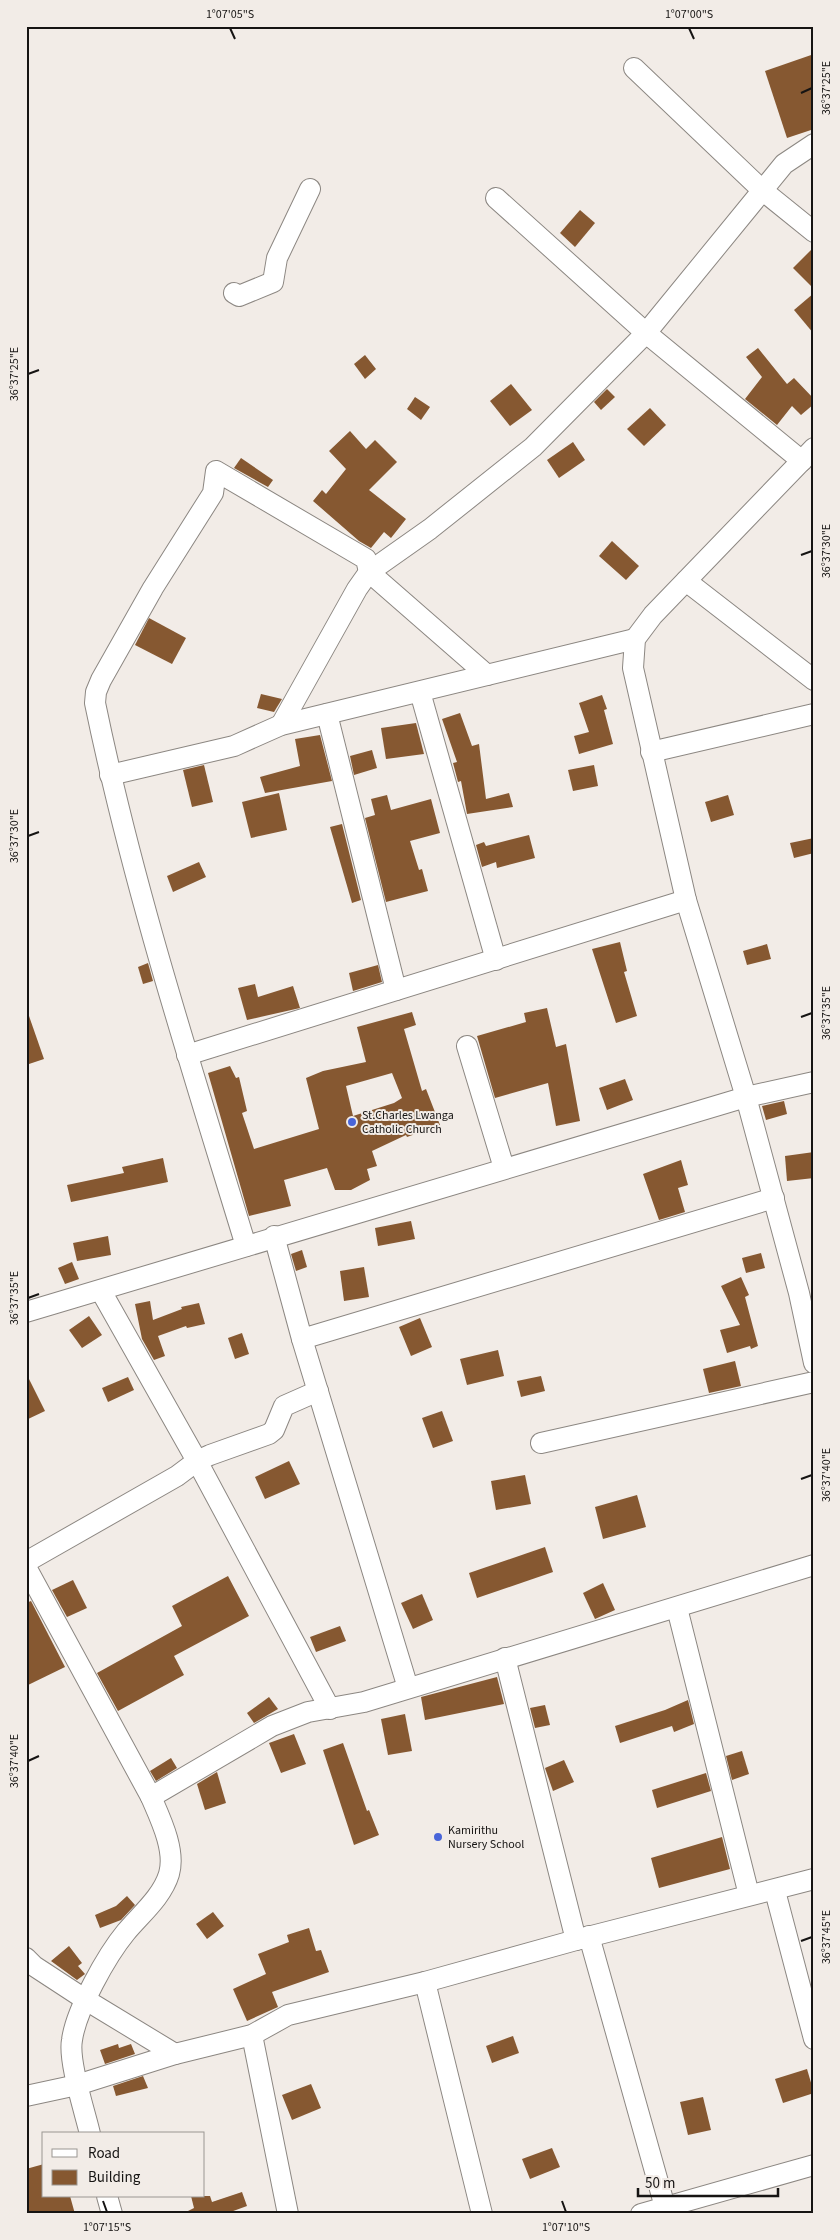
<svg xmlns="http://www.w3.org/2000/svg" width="840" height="2240" viewBox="0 0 840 2240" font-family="'Source Sans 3',sans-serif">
<rect width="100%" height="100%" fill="#f2ece7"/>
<g fill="#865831" fill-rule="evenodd">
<polygon points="814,54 814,129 787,138 765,71"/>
<polygon points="580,210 595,223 575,247 560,233"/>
<polygon points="814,247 814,289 793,268"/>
<polygon points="814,293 814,334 794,310"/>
<polygon points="758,348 787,384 794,378 814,399 814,404 801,415 792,406 777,425 745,399 762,377 746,357"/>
<polygon points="365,355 376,369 365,379 354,364"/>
<polygon points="511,384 532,410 510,426 490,401"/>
<polygon points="607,389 615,397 601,410 594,402"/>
<polygon points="415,397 430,407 421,420 407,409"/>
<polygon points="650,408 666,425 644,446 627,429"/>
<polygon points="350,431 366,449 375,440 397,462 369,490 406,519 391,538 384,532 371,548 359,541 313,501 322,490 326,494 346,469 329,451"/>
<polygon points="573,442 585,460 559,478 547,460"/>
<polygon points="241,458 273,480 268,487 234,468"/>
<polygon points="612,541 639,566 626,580 599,556"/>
<polygon points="149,618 186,638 172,664 135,645"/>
<polygon points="261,694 282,699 274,712 257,708"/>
<polygon points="602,695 607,709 604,710 613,744 579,754 574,736 589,732 579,703"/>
<polygon points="460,713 472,746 479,744 486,799 509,793 513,807 467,814 461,781 458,782 453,763 457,762 442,719"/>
<polygon points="416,723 424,754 386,759 381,728"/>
<polygon points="320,735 332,781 265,793 260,777 300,766 295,739"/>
<polygon points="372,750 377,768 354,775 350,756"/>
<polygon points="204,765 213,802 192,807 183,770"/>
<polygon points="594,765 598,786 573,791 568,770"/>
<polygon points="279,793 287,830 251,838 242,802"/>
<polygon points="387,795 391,810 431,799 440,833 410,841 419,870 422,869 428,891 386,902 365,818 375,815 371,799"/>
<polygon points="728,795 734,815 711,822 705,802"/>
<polygon points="342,824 361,900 352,903 330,827"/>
<polygon points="529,835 535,858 497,868 496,862 482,867 476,845 484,842 486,846"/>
<polygon points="814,838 814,853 794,858 790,843"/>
<polygon points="199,862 206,877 173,892 167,876"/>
<polygon points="620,942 627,971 624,972 637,1016 616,1023 592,949"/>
<polygon points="767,944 771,959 747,965 743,951"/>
<polygon points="148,963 153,981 143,984 138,967"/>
<polygon points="378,965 382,982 353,991 349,973"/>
<polygon points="255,984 258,997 293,986 300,1008 247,1020 238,988"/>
<polygon points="547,1008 556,1047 566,1044 580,1121 556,1126 548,1083 495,1098 477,1036 526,1022 524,1013"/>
<path d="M412,1012L416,1025L404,1029L422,1091L426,1089L440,1125L407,1137L406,1135L372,1151L377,1166L367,1169L370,1180L351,1190H335L327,1168L284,1180L291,1206L249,1216L208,1073L230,1066L236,1078L239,1077L247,1111L242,1113L254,1149L319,1129L306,1078L323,1071L366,1062L357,1027ZM392,1073L402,1098L394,1103L353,1116L346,1086Z"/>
<polygon points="26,1016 29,1016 44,1059 26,1065"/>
<polygon points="625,1079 633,1100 607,1110 599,1088"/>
<polygon points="784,1101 787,1114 766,1120 762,1106"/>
<polygon points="814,1152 814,1178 787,1181 785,1156"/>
<polygon points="163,1158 168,1182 71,1202 67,1185 124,1173 122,1167"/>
<polygon points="681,1160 688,1185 678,1188 685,1212 659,1220 643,1174"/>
<polygon points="411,1221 415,1239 378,1246 375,1228"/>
<polygon points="108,1236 111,1255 77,1261 73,1243"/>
<polygon points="302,1250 307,1267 296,1271 291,1254"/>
<polygon points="761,1253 765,1268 746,1273 742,1258"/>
<polygon points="72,1262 79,1279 65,1284 58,1268"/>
<polygon points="364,1267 369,1297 344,1301 340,1271"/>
<polygon points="741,1277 749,1295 745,1297 758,1346 751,1349 750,1346 727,1353 720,1330 740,1325 721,1286"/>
<polygon points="150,1301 153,1320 182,1309 181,1307 199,1303 205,1324 187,1328 186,1326 158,1336 165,1356 154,1360 142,1339 135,1304"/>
<polygon points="89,1316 102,1335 82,1348 69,1330"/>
<polygon points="420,1318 432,1347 411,1356 399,1327"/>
<polygon points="242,1333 249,1354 235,1359 228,1338"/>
<polygon points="498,1350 504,1376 467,1385 460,1359"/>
<polygon points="735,1361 741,1386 709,1393 703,1369"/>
<polygon points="26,1373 45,1411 26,1420"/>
<polygon points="541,1376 545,1391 521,1397 517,1381"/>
<polygon points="128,1377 134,1390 108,1402 102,1388"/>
<polygon points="442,1411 453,1441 433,1448 422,1418"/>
<polygon points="289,1461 300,1484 265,1499 255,1477"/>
<polygon points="525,1475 531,1504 496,1510 491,1481"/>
<polygon points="637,1495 646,1527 603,1539 595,1507"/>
<polygon points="545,1547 553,1572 477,1598 469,1573"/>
<polygon points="228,1576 249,1616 174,1656 184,1675 118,1711 97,1673 182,1626 172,1606"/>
<polygon points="73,1580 87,1608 67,1617 52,1590"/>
<polygon points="603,1583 615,1610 595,1619 583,1593"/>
<polygon points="422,1594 433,1620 413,1629 401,1603"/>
<polygon points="31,1601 65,1667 26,1686 26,1603"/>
<polygon points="340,1626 346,1641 316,1652 310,1637"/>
<polygon points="497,1677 504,1704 425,1720 421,1697"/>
<polygon points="269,1697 278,1709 254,1723 247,1713"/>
<polygon points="688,1700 694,1724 674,1732 672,1726 620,1743 615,1726 665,1710"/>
<polygon points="545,1705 550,1725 535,1728 530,1708"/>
<polygon points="405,1714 412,1751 388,1755 381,1719"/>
<polygon points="294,1734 306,1764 281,1773 269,1743"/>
<polygon points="343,1743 367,1811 369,1810 379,1835 354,1845 323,1750"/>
<polygon points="742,1751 749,1774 732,1780 726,1756"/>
<polygon points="171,1758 177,1768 156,1781 150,1771"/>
<polygon points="564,1760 574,1782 553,1791 545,1768"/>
<polygon points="217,1772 226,1803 205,1810 197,1784"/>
<polygon points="706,1773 711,1791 657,1808 652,1790"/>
<polygon points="722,1837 730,1869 659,1888 651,1858"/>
<polygon points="127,1896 135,1905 121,1920 100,1928 95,1915 116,1906"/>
<polygon points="213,1912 224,1926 207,1939 196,1924"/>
<polygon points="309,1928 316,1951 321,1950 329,1972 272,1992 278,2007 247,2021 233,1989 266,1974 258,1954 289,1942 287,1935"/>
<polygon points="69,1946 82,1963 78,1966 85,1974 77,1980 51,1961"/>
<polygon points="513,2036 519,2053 492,2063 486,2046"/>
<polygon points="118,2044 119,2048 131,2044 135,2054 105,2064 100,2050"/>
<polygon points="807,2069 814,2093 783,2103 775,2079"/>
<polygon points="143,2076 148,2088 116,2096 113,2086"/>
<polygon points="311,2084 321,2108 292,2120 282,2095"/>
<polygon points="703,2097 711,2130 688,2135 680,2102"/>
<polygon points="552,2148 560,2167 530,2179 522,2159"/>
<polygon points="44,2164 44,2196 70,2196 75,2214 26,2214 26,2169"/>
<polygon points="242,2192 247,2206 225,2214 186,2214 186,2212 194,2208 191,2196 210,2196 212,2202"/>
</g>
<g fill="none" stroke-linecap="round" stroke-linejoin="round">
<defs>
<g id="street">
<polyline points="634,68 762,190 814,232"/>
<polyline points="496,198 646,333 802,461"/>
<polyline points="234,293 239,296 273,282 277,258 310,189"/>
<polyline points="814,448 653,615 635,639 633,668 686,900 746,1097 799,1293 814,1363"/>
<polyline points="686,581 814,680"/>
<polyline points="420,692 496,960"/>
<polyline points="327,714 396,990"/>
<polyline points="281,725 357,589 369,572 430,529 533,447 646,333 784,164 814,144"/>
<polyline points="651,752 814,714"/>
<polyline points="110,775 234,746 281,725 635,639"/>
<polyline points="467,1046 504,1168"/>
<polyline points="187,1055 686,900"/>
<polyline points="274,1236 302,1339 408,1688"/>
<path d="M246,1246C191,1066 133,887 95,703L96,692L101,680L153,588L213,493L216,471L366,559L369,572L487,675"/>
<polyline points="101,1291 197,1461 330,1709"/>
<polyline points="26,1312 746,1097 814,1082"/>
<polyline points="302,1339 774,1198"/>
<polyline points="541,1443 814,1382"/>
<polyline points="26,1562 177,1476 197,1461 210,1455 269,1434 274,1430 284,1406 318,1391"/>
<path d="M26,1567L151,1797C160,1818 176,1850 169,1874C162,1897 141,1914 126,1932C107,1955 76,2010 72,2040C68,2061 85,2112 90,2134"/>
<polyline points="677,1608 749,1895"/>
<polyline points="505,1658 576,1940"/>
<polyline points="151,1797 272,1726 308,1712 364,1702 814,1565"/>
<polyline points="775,1891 814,2039"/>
<polyline points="589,1936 665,2207"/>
<polyline points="26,1958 34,1966 86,2000 175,2054"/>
<polyline points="425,1982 482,2214"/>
<polyline points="252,2035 288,2214"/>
<polyline points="26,2096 77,2085 175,2054 252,2035 288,2015 425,1982 576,1940 814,1879"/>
<polyline points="107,2196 112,2214"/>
<polyline points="641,2214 814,2165"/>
</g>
</defs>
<use href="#street" stroke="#8c8782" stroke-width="22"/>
<use href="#street" stroke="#fff" stroke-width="20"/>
</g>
<path fill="none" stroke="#161413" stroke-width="2" d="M230,28L235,39M689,28L694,39M801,93L812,88M28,374L39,370M801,555L812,551M28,836L39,832M801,1017L812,1013M28,1298L39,1294M801,1479L812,1475M28,1761L39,1756M801,1941L812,1937M103,2201L107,2212M562,2201L566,2212"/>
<g fill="#4965d9" stroke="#f2ece7" stroke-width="2">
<circle cx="352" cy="1122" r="5"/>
<circle cx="438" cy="1837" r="5"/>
</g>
<g text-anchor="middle" stroke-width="4" stroke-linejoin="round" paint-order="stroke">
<g font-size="12" fill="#161413" stroke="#f2ece7" text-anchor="start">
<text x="362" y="1119">St.Charles Lwanga<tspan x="362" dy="14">Catholic Church</tspan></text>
<text x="448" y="1834">Kamirithu<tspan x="448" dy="14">Nursery School</tspan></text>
</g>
</g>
<rect width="840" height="2240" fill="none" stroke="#f2ece7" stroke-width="55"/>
<rect x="42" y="2132" width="162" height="65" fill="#f2ece7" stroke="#9a9692"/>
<rect x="52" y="2149" width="25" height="8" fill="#ffffff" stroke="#9a9692"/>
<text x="88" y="2158" font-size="15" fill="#161413">Road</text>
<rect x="52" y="2170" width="25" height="15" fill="#865831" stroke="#9a9692"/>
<text x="88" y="2182" font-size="15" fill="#161413">Building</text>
<path d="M638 2188v8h140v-8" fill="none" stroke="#161413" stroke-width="2.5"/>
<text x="645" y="2188" font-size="15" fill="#161413" stroke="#f2ece7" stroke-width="4" paint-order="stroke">50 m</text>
<rect x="28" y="28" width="784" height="2184" fill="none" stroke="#161413" stroke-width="2"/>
<g font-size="12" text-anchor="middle" fill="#161413">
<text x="230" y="18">1°07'05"S</text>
<text x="689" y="18">1°07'00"S</text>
<text transform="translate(826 88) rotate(-90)" y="4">36°37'25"E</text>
<text transform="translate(14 374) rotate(-90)" y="4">36°37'25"E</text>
<text transform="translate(826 551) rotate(-90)" y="4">36°37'30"E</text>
<text transform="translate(14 836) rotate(-90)" y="4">36°37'30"E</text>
<text transform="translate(826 1013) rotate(-90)" y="4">36°37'35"E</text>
<text transform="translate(14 1298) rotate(-90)" y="4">36°37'35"E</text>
<text transform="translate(826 1475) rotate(-90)" y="4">36°37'40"E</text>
<text transform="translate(14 1761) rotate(-90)" y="4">36°37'40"E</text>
<text transform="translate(826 1937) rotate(-90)" y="4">36°37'45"E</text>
<text x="107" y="2231">1°07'15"S</text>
<text x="566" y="2231">1°07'10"S</text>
</g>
</svg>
